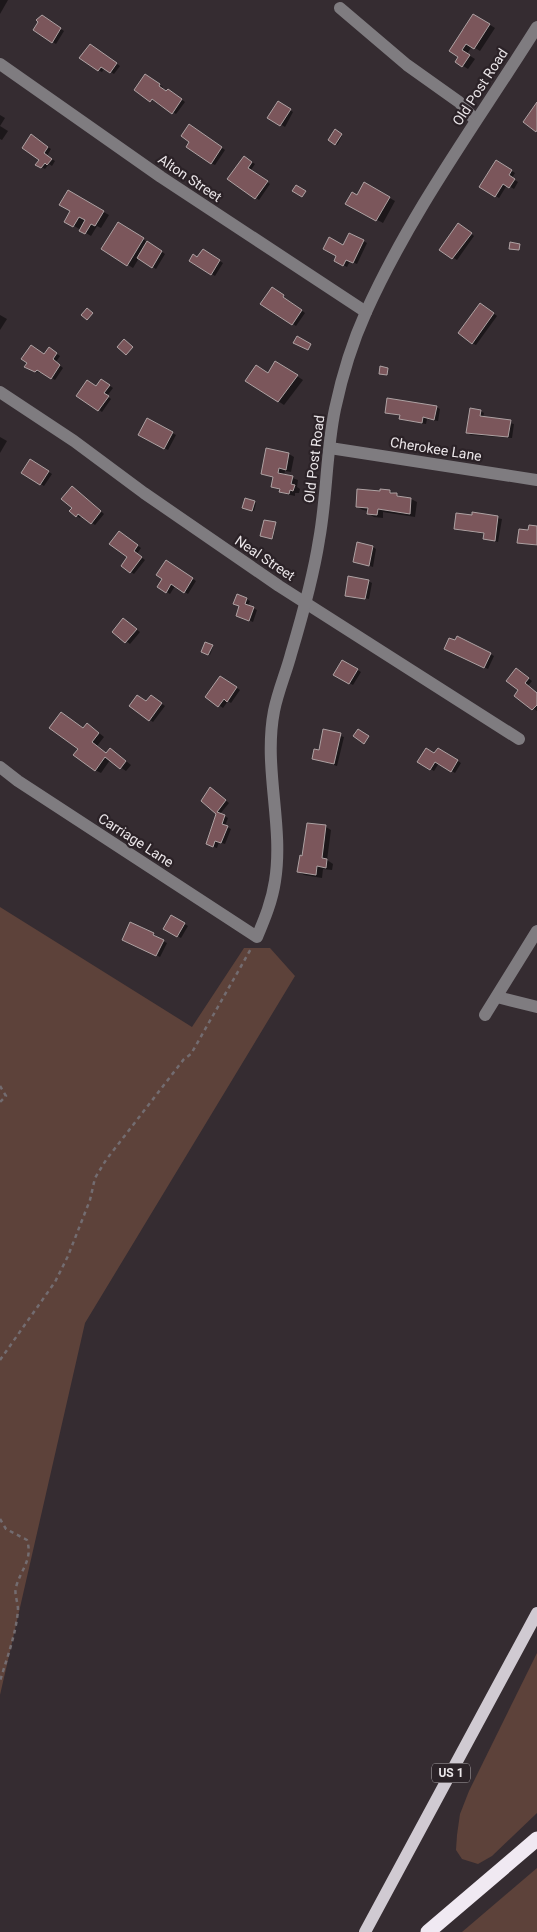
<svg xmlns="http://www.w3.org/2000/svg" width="537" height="1932" viewBox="0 0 537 1932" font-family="Roboto,sans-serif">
<rect width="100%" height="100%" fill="#352c31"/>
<g fill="#5d423a">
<polygon points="0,907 192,1027 244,948 270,948 295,976 85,1323 0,1695"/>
<polygon points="537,1653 537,1813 492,1856 478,1864 462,1859 456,1850 457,1835 460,1814 469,1791"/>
<polygon points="537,1868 537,1932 462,1932"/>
</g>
<g fill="#0007">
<polygon points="0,0 8,0 0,14"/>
<polygon points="474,15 495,28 480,51 472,46 467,54 475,59 468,69 457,62 460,57 450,51"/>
<polygon points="42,17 64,31 56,44 34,30"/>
<polygon points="93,47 120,66 114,74 105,68 102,72 98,70"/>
<polygon points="149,77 163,87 161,89 166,93 172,92 185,102 176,114 135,90"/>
<polygon points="278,103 293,112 285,127 269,117"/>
<polygon points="0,115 5,118 0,126"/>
<polygon points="0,126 8,131 2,140 0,139"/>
<polygon points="193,127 225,150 215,165 211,163"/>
<polygon points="335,131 342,136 337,145 330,140"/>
<polygon points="35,138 51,149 47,156 55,161 52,166 49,164 45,169 37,164 40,159"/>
<polygon points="244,157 255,164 251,170 270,184 259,200 229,179"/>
<polygon points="497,162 515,173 512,178 518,182 514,189 507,185 499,198 481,187"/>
<polygon points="364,184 395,201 383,223 347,203 357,197"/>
<polygon points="68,192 109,215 101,228 97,226 91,236 66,221 72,211"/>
<polygon points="119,223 165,254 156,269 139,258 133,268 103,249"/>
<polygon points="462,227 474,236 457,260 441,250"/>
<polygon points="350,234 367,243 357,264 350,261 347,267 335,261"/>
<polygon points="203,251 223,263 215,276 190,260 198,259"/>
<polygon points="272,288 305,313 296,326 262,303"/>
<polygon points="484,306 497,316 476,345 472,343"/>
<polygon points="0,315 7,319 0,330"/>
<polygon points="49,349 60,356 56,362 63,368 55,380 41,371 40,373 34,370 28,363 45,355"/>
<polygon points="281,366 303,380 284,405 278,401"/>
<polygon points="101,380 113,388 107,396 111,399 102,412 78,395 96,387"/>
<polygon points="436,407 440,409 438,421 427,419 426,424 404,420 400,418 401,416 386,412"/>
<polygon points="480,411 484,413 483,417 514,424 512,438 471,435 467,433"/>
<polygon points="148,420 176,435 168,450 140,435"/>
<polygon points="0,437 7,441 0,453"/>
<polygon points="289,454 294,457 291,472 285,471 284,475 298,480 297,487 300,489 299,493 295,493 295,496 286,494 273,486 274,478 263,474"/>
<polygon points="31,461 52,474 44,486 23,473"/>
<polygon points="73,487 104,514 95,525 82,515 80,518 77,516 73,507"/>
<polygon points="390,491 403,498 411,499 417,502 415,517 383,512 383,518 374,517 369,514 369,511 363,510 357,507 381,493"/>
<polygon points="246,499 256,503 254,511 245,508"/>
<polygon points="474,514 502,519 498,542 484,538 485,534 458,530 455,528 473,517"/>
<polygon points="275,524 276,524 273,539 263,536"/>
<polygon points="537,528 537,546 518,542"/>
<polygon points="123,535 141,548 137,554 145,560 134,574 131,572"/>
<polygon points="373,547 376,549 373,567 354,561"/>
<polygon points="166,562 196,581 188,594 175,586 170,594 159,587 164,579"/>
<polygon points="368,581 372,583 369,599 348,595"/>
<polygon points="246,599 250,601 248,606 257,610 253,622 241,617"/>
<polygon points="127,622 140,632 130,644 114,632"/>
<polygon points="457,638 494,656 488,669 449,651"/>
<polygon points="206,643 213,647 210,655 202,651"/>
<polygon points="343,661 361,672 353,685 335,675"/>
<polygon points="520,672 532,681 528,686 537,694 537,711 515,695 519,690"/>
<polygon points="224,679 240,690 231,703 228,701 223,708 207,697"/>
<polygon points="154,699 165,706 153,722 150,720 147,702"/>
<polygon points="61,713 84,729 93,728 104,737 97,746 107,754 116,753 131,765 126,771 110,760 101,773 95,770 79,749"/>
<polygon points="324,731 344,737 337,766 313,758 320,751"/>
<polygon points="438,749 461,763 455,773 439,763 434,771 419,762 435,754"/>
<polygon points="214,791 229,803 220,814 228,818 225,826 231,829 225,844 219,842 217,848 211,846 217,813 203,801"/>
<polygon points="326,827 331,830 327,860 333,864 332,870 323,869 322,878 304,875 299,872 303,857"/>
<polygon points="172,917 188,926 181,938 165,929"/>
<polygon points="153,934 156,936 156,938 167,943 160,957 127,941"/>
</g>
<g fill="#7b565b" stroke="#aea2a3">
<polygon points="473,14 490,24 474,49 466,44 462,50 470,55 462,67 455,62 458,57 449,51"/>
<polygon points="42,15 61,28 52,43 33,30 38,22 36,20"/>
<polygon points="90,44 117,63 110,73 101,67 98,71 79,58"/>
<polygon points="145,74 160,84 159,86 166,91 168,89 182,99 172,114 152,99 150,102 134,90"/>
<polygon points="278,101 291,109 280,126 267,118"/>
<polygon points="537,102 537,130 536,132 523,122"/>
<polygon points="189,124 222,147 211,164 186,147 189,142 181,136"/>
<polygon points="335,129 342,134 335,145 328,140"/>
<polygon points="31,134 48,147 44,153 52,159 47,165 45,163 41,168 35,165 39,160 22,148"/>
<polygon points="244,156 252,162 248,168 268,181 255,199 227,179"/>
<polygon points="496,160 512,170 509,175 515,179 509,188 503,184 495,197 479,187"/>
<polygon points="364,182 390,197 376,221 345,204 352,192 357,195"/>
<polygon points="296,185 306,191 302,197 292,191"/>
<polygon points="68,190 104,211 95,226 91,224 85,234 79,231 85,220 79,217 73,227 64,222 70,211 59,205"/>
<polygon points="118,222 144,238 127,266 101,249"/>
<polygon points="458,223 472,233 452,259 439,250"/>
<polygon points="349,233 364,240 353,263 346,260 343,266 334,261 336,256 323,249 329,237 343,245"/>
<polygon points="147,241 162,251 152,268 137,258"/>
<polygon points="510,242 520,244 519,250 509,249"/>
<polygon points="203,249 220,260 211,275 189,261 193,254 197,257"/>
<polygon points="272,287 284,295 283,297 302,310 292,325 260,304"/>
<polygon points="480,303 494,313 472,344 458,333"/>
<polygon points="87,308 93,313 87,320 81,315"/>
<polygon points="297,336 311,344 308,350 293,343"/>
<polygon points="124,339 133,347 126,355 117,347"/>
<polygon points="31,345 44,354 49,347 57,353 53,359 60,365 51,379 37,370 35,372 24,367 27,363 21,359"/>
<polygon points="275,361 298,375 278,402 245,381 256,365 268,373"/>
<polygon points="380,366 388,368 387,375 379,374"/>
<polygon points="101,379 110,385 104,393 109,396 98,411 76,396 87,380 96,386"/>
<polygon points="387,398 437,406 434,420 423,417 422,423 399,419 400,415 385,413"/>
<polygon points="470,408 481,410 480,416 511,420 508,437 466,433"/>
<polygon points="147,418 173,432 164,449 138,435"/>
<polygon points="266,448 289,453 286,470 279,468 278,473 293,476 291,484 295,485 293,491 290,490 289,494 279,492 280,489 271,487 273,477 261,474"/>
<polygon points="30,459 49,471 40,485 21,473"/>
<polygon points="72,486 101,511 91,524 78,514 76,517 69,511 72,508 61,499"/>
<polygon points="357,489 380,491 380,489 390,490 390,493 397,493 397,496 411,498 410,514 378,509 377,515 367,514 368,508 356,507"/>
<polygon points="245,498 255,501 252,511 242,508"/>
<polygon points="472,512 498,516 495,541 483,539 484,533 454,529 456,513 472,515"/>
<polygon points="264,520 276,522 272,539 260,536"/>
<polygon points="529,525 537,526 537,545 517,543 519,529 528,530"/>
<polygon points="119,531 138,545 134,551 142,557 130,573 121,566 127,557 109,544"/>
<polygon points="357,542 373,546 369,566 353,562"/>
<polygon points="166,560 193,578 184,593 171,584 166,593 157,587 162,579 156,575"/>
<polygon points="348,576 369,580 365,599 345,596"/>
<polygon points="237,594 247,598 245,604 254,607 249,621 236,616 239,606 233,604"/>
<polygon points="123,618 137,629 125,643 112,632"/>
<polygon points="457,636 491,653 484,668 444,649 449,638 455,640"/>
<polygon points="205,642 213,645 208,655 201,652"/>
<polygon points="342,660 358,669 349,684 333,675"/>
<polygon points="516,668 529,678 525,683 537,693 537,705 532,710 514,696 518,690 506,681"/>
<polygon points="220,676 237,687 227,702 224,699 218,707 205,697"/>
<polygon points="137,695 146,701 151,695 162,703 149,721 129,706"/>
<polygon points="61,712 83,728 87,723 99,733 92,742 106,753 110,748 126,761 120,769 105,757 95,771 73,755 78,749 49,728"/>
<polygon points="323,729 341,733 334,764 312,759 314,749 319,750"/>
<polygon points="358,729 369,736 364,744 353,736"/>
<polygon points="426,748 434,753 438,748 458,760 451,772 435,762 430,770 417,762"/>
<polygon points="210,787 226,800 217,812 225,815 222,824 228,826 221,843 215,841 213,847 206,844 216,814 201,801"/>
<polygon points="307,823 326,825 322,858 327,859 326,868 317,866 316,875 297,872 300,855 302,856"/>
<polygon points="171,915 185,923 177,937 163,929"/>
<polygon points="130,922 154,933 153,935 164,940 156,956 122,940"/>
</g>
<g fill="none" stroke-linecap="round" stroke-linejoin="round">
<g stroke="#736c70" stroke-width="2.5" stroke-dasharray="4 4" stroke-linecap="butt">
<polyline points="0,1086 6,1096 0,1102"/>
<polyline points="0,1360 55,1282 68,1256 90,1200 95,1178 106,1160 184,1059 191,1054 252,947"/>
<path d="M0,1519L6,1529L27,1540C33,1560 21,1569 16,1587C14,1594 18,1602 18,1610C16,1634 7,1658 0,1681"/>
</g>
<g stroke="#7f7c80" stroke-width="12">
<polyline points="340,8 407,65 459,102 475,120"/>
<polyline points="0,64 161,177 366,312"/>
<polyline points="0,392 74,441 144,493 279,586 519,739"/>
<polyline points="330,448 537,480"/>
<path d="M0,767L18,781L257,937C265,918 272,901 275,881C284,825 263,768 274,711C278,691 286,673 291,654C302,617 313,579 319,540C327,497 326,452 335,409C342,376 352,343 366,312C412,210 478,121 537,27"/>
<polyline points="497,997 537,1007"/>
<polyline points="485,1015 537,931"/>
</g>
<polyline stroke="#d0cad2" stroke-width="12" points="365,1932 537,1613"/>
<polyline stroke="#f0e9f2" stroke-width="15" points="428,1932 537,1839"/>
</g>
<g text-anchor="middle" stroke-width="4.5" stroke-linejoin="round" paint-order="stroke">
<rect fill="#2b2227" stroke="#b1abaf" stroke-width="1" x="432" y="1763.5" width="38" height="19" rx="4"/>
<g font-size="12" font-weight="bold" fill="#ebe6e9">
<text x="451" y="1777">US 1</text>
</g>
<g font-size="14" fill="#ebe6e9" stroke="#2b2227">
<text transform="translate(480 87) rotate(-57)" y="5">Old Post Road</text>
<text transform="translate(190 178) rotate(34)" y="5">Alton Street</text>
<text transform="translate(436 449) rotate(9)" y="5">Cherokee Lane</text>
<text transform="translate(314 459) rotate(-83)" y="5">Old Post Road</text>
<text transform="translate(265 558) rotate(34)" y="5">Neal Street</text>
<text transform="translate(136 840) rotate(33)" y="5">Carriage Lane</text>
</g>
</g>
</svg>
